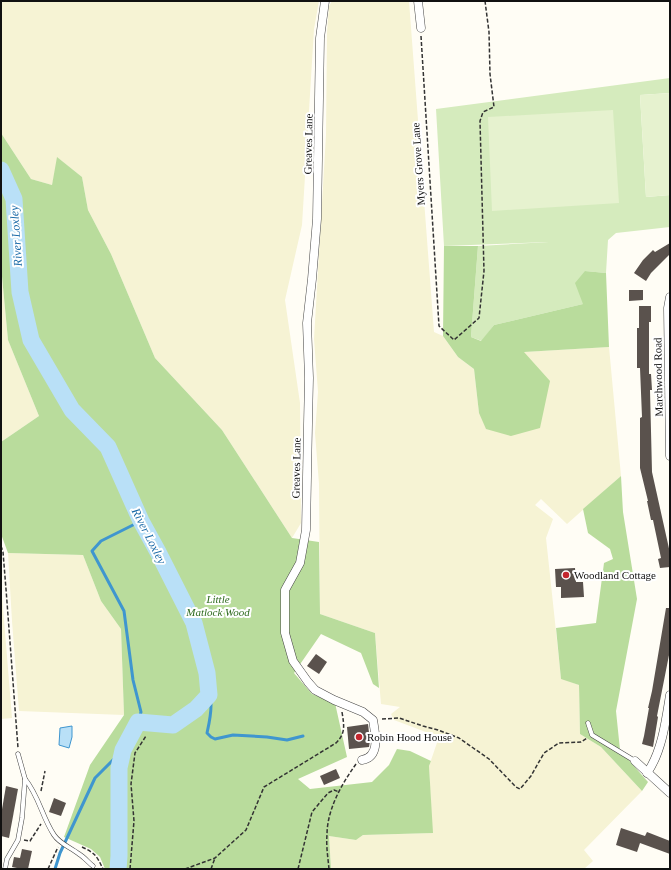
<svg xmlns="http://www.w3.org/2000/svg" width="671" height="870" viewBox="0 0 671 870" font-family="Georgia,serif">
<rect width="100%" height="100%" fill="#fffdf5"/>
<g fill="#f6f3d4">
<polygon points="3,1 319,1 314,29 302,225 285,300 300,403 301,523 292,538 222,430 155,358 111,254 88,210 82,177 58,158 52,185 31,179 1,133 1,5"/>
<polygon points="332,1 409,1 434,332 443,336 458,357 474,369 479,413 523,352 609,347 621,476 567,524 541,499 535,505 553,519 546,538 561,678 579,685 580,734 601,747 642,791 584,850 593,861 584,869 331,869 329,836 356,840 363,835 432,833 429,766 439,737 394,720 391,714 400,707 381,704 375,633 320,614 319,484 315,433 318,392 314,339 326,135 327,32 329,6"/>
<polygon points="1,266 8,340 39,416 1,442"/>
<polygon points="8,553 83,555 101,601 121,629 124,715 19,711 12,621"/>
<polygon points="1,583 12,718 1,719"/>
</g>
<polygon fill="#d5ebbd" points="670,78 670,93 640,95 646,197 670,195 670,227 616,233 608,240 606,273 585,271 583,304 494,325 482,341 471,337 478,246 549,242 444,246 436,109"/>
<g fill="#b9dc9c">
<polygon points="1,133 31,179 52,185 57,157 82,177 88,210 111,254 155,358 222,430 292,538 319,542 320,614 375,633 379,688 373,684 361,653 321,634 294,673 312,694 335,703 347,757 298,779 310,789 372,782 389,765 397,749 410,751 431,761 429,766 433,833 363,835 356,840 329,836 331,869 105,869 100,857 91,849 64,837 90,765 124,715 121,629 101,601 83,555 8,553 1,534 1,442 39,416 8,340 1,266"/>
<polygon points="444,246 478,246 471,337 481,341 494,325 583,304 575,283 585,271 606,273 609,347 524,352 550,381 540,428 511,436 486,429 479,413 474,369 458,357 443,336"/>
<polygon points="621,476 623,512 637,599 616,711 620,750 648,782 642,791 601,747 580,734 579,685 561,679 556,628 596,623 604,563 613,559 610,549 588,533 583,509"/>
</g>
<g fill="#e6f2cf">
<polygon points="670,93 670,195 646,197 640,95"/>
<polygon points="613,110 619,203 492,211 488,117"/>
</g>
<polygon fill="#b9e0f7" stroke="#3f96cf" points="72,726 72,737 69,748 59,745 60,728"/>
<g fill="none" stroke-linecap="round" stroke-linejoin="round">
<g stroke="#3f96cf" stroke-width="3">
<path d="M209,695C214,703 209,724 207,733L211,737L215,739L233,735L267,737L287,740L303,736"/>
<polyline points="138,722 141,712 133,680 124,611 92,551 101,541 141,521"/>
<polyline points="55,869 60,853 95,778 123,750"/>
</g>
<polyline stroke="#b9e0f7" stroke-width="17" points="1,170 14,199 20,292 31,340 72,410 108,447 141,521 158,552 194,623 207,673 209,695 196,709 173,725 138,722 123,750 119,768 119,856 118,869"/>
</g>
<g fill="#5a524d">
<polygon points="670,243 670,254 651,273 646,281 634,273 643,260 653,250 655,252"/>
<polygon points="629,290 643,290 643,300 629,301"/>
<polygon points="639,306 651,306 651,322 649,322 649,374 651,374 652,390 650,390 652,472 670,553 670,567 660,568 658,559 661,558 653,520 651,520 647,501 648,501 640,468 640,418 642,417 640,368 637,368 637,328 639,328"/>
<polygon points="575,568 576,582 583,582 584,597 561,598 561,587 556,587 555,569"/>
<polygon points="666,608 670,608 670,650 657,716 658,717 653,747 642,744 644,736 649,708 648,708 652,691"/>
<polygon points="316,654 327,662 319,674 307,666"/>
<polygon points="368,724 370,741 369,747 349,749 347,727"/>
<polygon points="336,769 340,778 324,785 320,776"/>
<polygon points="6,786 18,789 9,838 1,836 1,815"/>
<polygon points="54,798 66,803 61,816 49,812"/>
<polygon points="621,828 645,836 647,832 670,841 670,854 640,843 637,852 616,845"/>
<polygon points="22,849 32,851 28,869 22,869 12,867 14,857 20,858"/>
</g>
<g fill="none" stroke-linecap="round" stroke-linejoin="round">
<defs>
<g id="service">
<polyline points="588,723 592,735 635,761"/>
<path d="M25,779C39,796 42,817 54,835C60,844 70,847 79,854C84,857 88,862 93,866"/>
<polyline points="5,869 7,859 18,840 22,818 25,779 18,754"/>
</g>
<g id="minor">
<path d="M325,1L320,38L317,219L312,279L307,323L309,378L308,424L306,530L300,563L285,590V633L293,661L308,682L315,690L334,700L363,712L373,720C375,733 381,757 362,760"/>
<polyline points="418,1 421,28"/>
<polyline points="670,297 668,308 670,456"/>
<polyline points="635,761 670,793"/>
<path d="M647,773C662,752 666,720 670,695"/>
</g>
</defs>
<use href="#service" stroke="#444" stroke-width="5"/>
<use href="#minor" stroke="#444" stroke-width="9"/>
<g stroke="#333" stroke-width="1.5" stroke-dasharray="4 2" stroke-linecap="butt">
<polyline points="421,36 439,326 454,340 479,318 484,271 480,121 483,112 494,107 490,74 489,32 485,1"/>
<polyline points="1,546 3,552 6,589 18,748"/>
<polyline points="382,719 399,718 423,726 438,730 459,738 489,759 516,787 520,789 531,776 544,753 559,743 581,742 587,738"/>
<polyline points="41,791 45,771"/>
<polyline points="24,840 30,841 41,824"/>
<path d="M82,847C95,853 97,856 103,869"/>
<polyline points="48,869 58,847"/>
<polyline points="130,869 134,821 131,784 135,753 146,736"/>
<path d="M185,869L215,858L246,830L264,787L336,743C346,733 344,725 342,712"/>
<polyline points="211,869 215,858"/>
<polyline points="298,869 312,812 328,793 334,790 339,792"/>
<path d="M329,869C328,858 326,846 327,835C327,810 341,785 356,764"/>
</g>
<use href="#service" stroke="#fff" stroke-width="4"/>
<use href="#minor" stroke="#fff" stroke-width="8"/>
</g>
<g fill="#c4262e" stroke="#fff" stroke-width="1.5">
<circle cx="566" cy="575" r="4"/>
<circle cx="359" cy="737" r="4"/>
</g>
<g text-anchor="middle" stroke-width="4" stroke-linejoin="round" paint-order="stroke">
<g font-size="11" fill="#111" stroke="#fff">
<text transform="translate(308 144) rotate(-89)" y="4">Greaves Lane</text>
<text transform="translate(418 164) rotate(-94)" y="4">Myers Grove Lane</text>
<text transform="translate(658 377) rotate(-91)" y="4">Marchwood Road</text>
<text transform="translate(296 468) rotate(-89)" y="4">Greaves Lane</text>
</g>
<g font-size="11" fill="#111" stroke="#fff" text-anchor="start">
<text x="574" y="579">Woodland Cottage</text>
<text x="367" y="741">Robin Hood House</text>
</g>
<g font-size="11" font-style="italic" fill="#2f6b1f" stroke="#fff">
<text x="218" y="603">Little<tspan x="218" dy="13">Matlock Wood</tspan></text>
</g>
<g font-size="12" font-style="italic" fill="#1768a6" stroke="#fff">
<text transform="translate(16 236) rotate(-94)" y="4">River Loxley</text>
<text transform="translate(149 536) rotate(63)" y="4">River Loxley</text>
</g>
</g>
<rect width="671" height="870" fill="none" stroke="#111111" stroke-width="4"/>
</svg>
